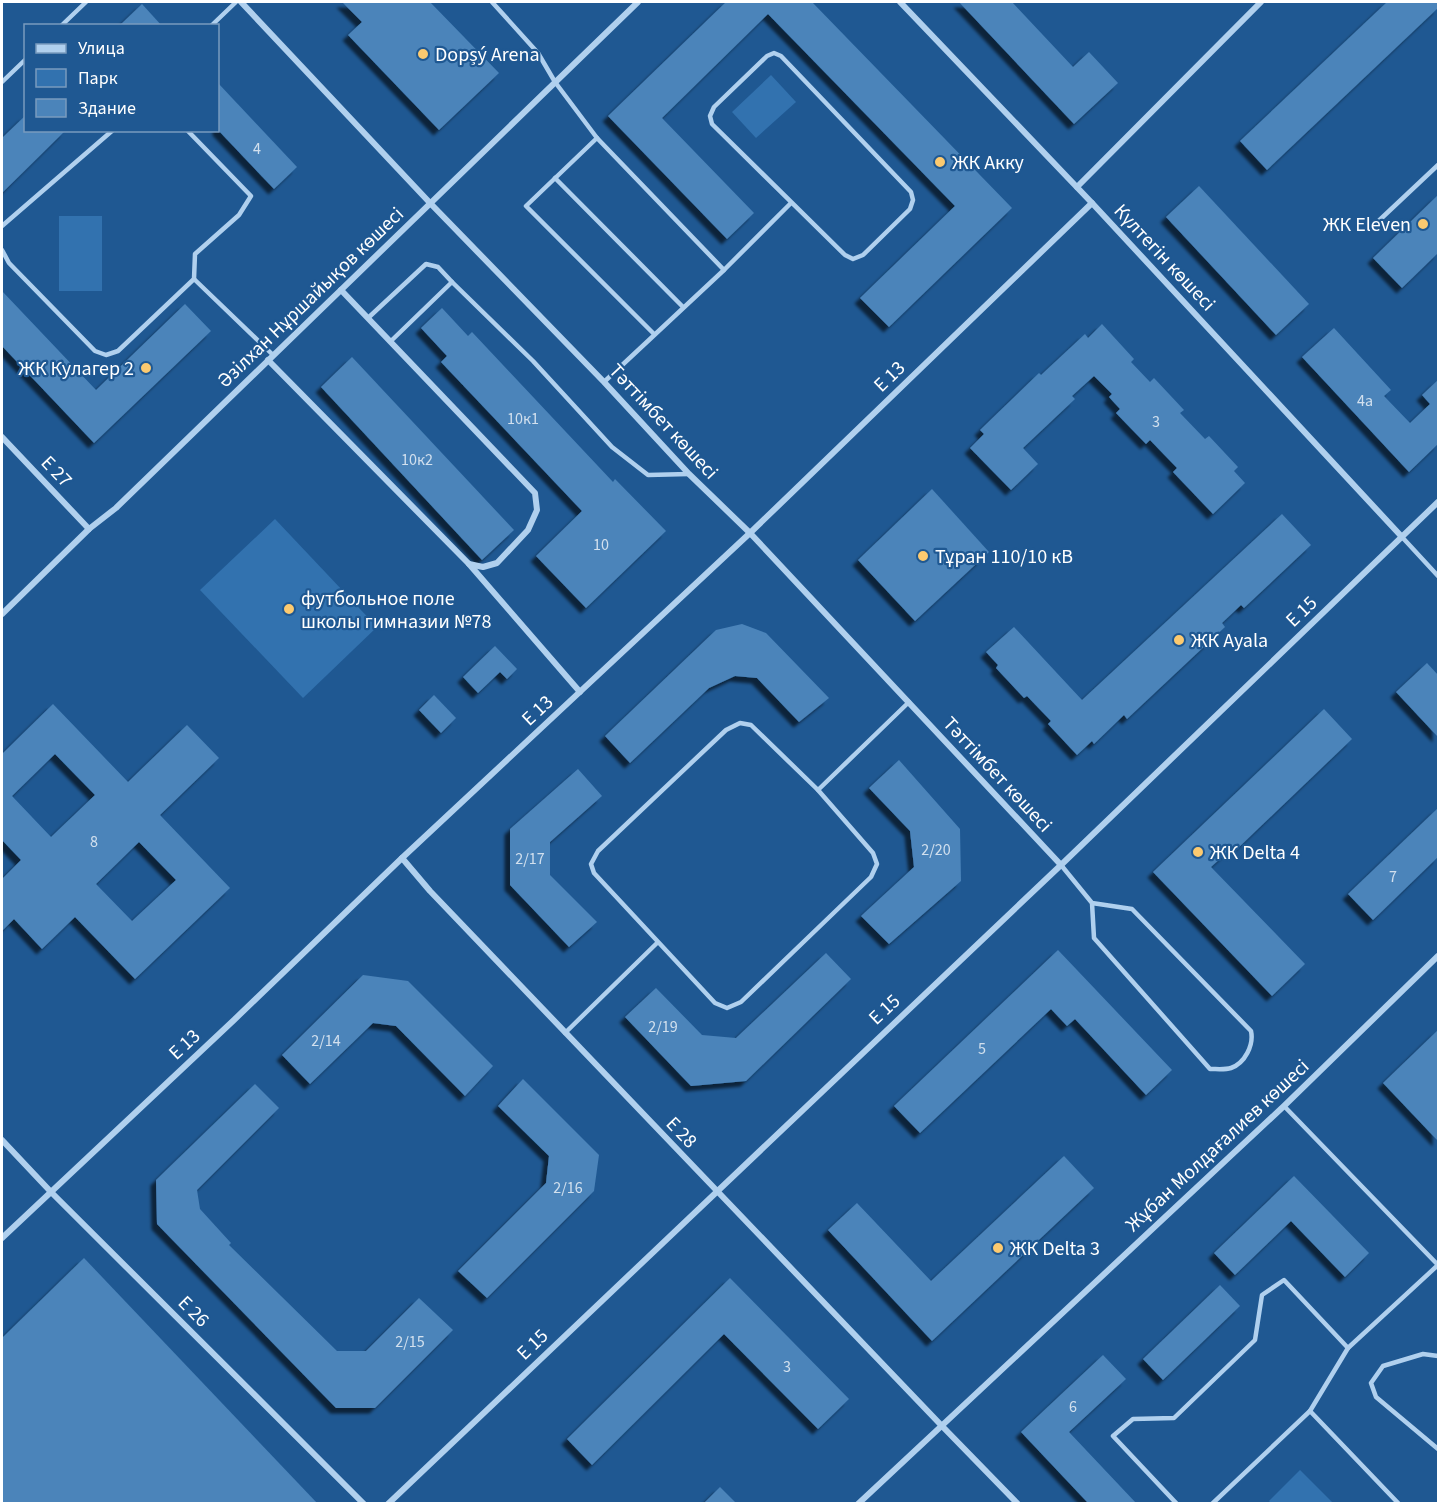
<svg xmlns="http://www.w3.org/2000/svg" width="1440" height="1505" viewBox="0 0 1440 1505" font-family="'Source Sans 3',sans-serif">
<defs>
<filter id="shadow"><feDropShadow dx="-5.5" dy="5.5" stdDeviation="1.5" flood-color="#0009"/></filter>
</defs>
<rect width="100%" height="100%" fill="#1f5892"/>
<g fill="#3272af">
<polygon points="771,75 796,102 756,138 732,112"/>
<rect x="59" y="216" width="43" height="75"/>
<polygon points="275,519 377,627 303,698 200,590"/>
<polygon points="1300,1470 1333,1503 1272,1504 1269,1501"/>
</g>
<g fill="#4b84ba" fill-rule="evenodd" filter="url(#shadow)">
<polygon points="342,2 430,2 499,73 439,130 348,35 362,22"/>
<polygon points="726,2 812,2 1012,208 889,327 860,298 955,206 768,14 662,118 754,213 727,239 608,116"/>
<polygon points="959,2 1012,2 1073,67 1089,52 1118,83 1074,124"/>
<polygon points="1387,2 1438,2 1438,8 1267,170 1240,141"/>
<polygon points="142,4 162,26 119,26"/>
<polygon points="218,83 297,167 274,189 218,130"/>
<polygon points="26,115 26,130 66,130 2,193 2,138"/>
<polygon points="1199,186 1309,304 1276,335 1166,217"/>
<polygon points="1438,195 1438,253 1402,288 1373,258"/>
<polygon points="2,291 96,390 185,304 211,331 94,443 2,346"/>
<polygon points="442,308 468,336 472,332 613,482 615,479 666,531 586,608 536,556 582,511 441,362 447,356 421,328"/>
<polygon points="1102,324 1134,359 1131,362 1150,382 1154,378 1184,410 1180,413 1205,439 1209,436 1238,467 1234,471 1245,483 1213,514 1173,472 1177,468 1150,440 1146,444 1116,413 1120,409 1109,397 1112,394 1094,376 1072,396 1075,399 1023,448 1038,464 1011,490 970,448 984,434 980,430 1039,373 1041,375 1085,334 1088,338"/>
<polygon points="1334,328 1391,390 1384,396 1410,423 1430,404 1422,395 1438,380 1438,444 1409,472 1302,357"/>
<polygon points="352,357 514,530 482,560 321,387"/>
<polygon points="932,489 989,552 915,621 858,560"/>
<polygon points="1282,514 1311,545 1244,608 1241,605 1222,623 1225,627 1127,719 1124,715 1094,744 1092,741 1077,755 1048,724 1051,721 1027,696 1024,698 996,668 998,665 986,652 1014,627 1082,700"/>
<polygon points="742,624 766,633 829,698 799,722 757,678 735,676 709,688 630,763 605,736 716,630"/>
<polygon points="495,646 517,669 507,679 500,672 478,693 463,677"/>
<polygon points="1427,663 1438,675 1438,737 1396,692"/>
<polygon points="434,695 456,718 441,733 419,710"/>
<path d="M53,704L128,782L187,725L219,758L160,815L230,888L135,979L75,917L42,949L14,919L2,931V879L21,860L2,840V754ZM55,754L95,795L51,837L12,796ZM139,842L176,880L132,921L96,884Z"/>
<polygon points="1324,709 1352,739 1236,850 1233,847 1211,867 1305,964 1272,996 1153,872"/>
<polygon points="899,760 960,829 961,881 889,944 861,916 914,867 910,831 869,788"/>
<polygon points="578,769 602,796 550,842 550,875 597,922 569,947 510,885 510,829"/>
<polygon points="1438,808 1438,857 1373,920 1348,894"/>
<polygon points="1058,950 1172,1070 1146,1095 1075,1019 1067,1026 1051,1009 920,1133 894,1106"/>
<polygon points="826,953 851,979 746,1081 691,1086 625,1017 656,988 702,1035 736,1038"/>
<polygon points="363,975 408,981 493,1066 465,1096 396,1026 373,1023 310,1084 282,1055"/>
<polygon points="1438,1030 1438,1141 1383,1083"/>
<polygon points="523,1079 599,1155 594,1191 487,1298 458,1271 546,1183 549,1156 498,1106"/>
<polygon points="255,1084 279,1108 197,1190 200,1209 231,1243 229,1245 337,1351 366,1351 419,1298 453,1330 375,1408 336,1408 157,1224 156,1180"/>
<polygon points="1064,1156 1094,1188 932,1341 828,1230 857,1203 931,1281"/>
<polygon points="1294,1176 1369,1253 1345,1277 1291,1221 1235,1275 1214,1253"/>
<polygon points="84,1258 317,1503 2,1503 2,1338"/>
<polygon points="730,1278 849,1399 818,1429 724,1334 592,1465 567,1439"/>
<polygon points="1220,1285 1240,1306 1163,1380 1143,1359"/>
<polygon points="1103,1355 1126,1379 1069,1432 1136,1503 1088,1503 1021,1432"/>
<polygon points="720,1487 736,1503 704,1503"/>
</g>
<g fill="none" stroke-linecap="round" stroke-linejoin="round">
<g stroke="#b0d0ee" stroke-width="4.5">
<polyline points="492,2 538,53 555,82 597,138 724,270"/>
<polyline points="61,26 86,2"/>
<polyline points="211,26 236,2"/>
<polygon points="774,53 781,56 911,192 913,200 910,209 863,255 853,259 845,255 712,124 710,116 714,107 767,56"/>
<polyline points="2,82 26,59"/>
<polyline points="597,138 526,206 654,334"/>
<polyline points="555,178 683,307"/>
<polyline points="2,226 113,130"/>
<polyline points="1370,229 1438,165"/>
<polyline points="2,250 9,263 95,351 106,355 118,351 194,279 195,254 239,215 251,196 187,130"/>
<polyline points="194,279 273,355"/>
<polyline points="368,318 426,264 438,267 452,282"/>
<polyline points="391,341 452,282 533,361 612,447 648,475 689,474"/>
<polyline points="604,382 724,270 791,203"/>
<polyline points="1402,537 1438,576"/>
<polygon points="740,723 751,725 818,790 873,853 877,864 871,877 741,1002 727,1008 715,1003 594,873 591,864 598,851 726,730"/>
<polyline points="818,790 909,702"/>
<path d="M1061,865L1092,903L1094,938L1210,1069C1217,1069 1225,1070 1231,1068C1245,1063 1254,1045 1251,1031L1132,909L1092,903"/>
<polyline points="565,1033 657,943"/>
<polyline points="1438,1356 1423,1354 1383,1366 1371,1383 1376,1397 1438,1449"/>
<polyline points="1310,1411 1399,1504"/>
<polyline points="1177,1504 1113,1436 1133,1419 1174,1418 1255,1340 1262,1295 1284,1280 1348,1348"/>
<polyline points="1212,1504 1310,1411 1348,1348 1438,1265 1284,1106"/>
</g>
<g stroke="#b0d0ee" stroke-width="6">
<polyline points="241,2 431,204 604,382 689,474 750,533 1061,865"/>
<polyline points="900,2 1092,203 1402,537"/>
<polyline points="1077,187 1261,2"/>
<polyline points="268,360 469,564 483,567 497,563 528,530 537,510 535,493 341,290"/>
<polyline points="2,437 89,529"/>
<polyline points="469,564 580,692"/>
<polyline points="2,614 89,529 116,508 638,2"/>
<polyline points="402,858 430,891 941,1425 1018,1504"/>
<polyline points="2,1140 51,1192 364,1504"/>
<polyline points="2,1238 234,1020 402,858 750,533 1092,203"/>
<polyline points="388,1504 1061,865 1438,502"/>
<polyline points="858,1504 1284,1106 1438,956"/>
</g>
</g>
<g fill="#fcca70" stroke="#1f5892" stroke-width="2">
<circle cx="423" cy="54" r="6"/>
<circle cx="940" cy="162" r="6"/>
<circle cx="1423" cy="224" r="6"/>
<circle cx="146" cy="368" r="6"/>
<circle cx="923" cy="556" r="6"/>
<circle cx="289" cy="609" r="6"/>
<circle cx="1179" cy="640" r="6"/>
<circle cx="1198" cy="852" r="6"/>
<circle cx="998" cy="1248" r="6"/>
</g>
<g text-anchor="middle" stroke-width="4.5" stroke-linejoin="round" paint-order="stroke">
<g font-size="16" fill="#d2e0ee">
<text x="257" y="154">4</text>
<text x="1365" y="406">4а</text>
<text x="523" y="424">10к1</text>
<text x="1156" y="427">3</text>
<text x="417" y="465">10к2</text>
<text x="601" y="550">10</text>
<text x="94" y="847">8</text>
<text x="936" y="855">2/20</text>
<text x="530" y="864">2/17</text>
<text x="1393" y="882">7</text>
<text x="663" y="1032">2/19</text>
<text x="326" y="1046">2/14</text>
<text x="982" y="1054">5</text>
<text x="568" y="1193">2/16</text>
<text x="410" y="1347">2/15</text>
<text x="787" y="1372">3</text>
<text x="1073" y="1412">6</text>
</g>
<g font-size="20" fill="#fff" stroke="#1f5892" text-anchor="start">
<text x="435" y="61">Dopșý Arena</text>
<text x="952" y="169">ЖК Акку</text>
<text x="1411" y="231" text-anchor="end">ЖК Eleven</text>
<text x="134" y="375" text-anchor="end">ЖК Кулагер 2</text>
<text x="935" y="563">Тұран 110/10 кВ</text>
<text x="301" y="605">футбольное поле<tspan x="301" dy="23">школы гимназии №78</tspan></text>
<text x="1191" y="647">ЖК Ayala</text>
<text x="1210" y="859">ЖК Delta 4</text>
<text x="1010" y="1255">ЖК Delta 3</text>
</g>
<g font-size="20" fill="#fff" stroke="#1f5892">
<text transform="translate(1165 257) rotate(47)" y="7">Күлтегін көшесі</text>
<text transform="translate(310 297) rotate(-44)" y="7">Әзілхан Нұршайықов көшесі</text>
<text transform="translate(889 376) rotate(-44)" y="7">E 13</text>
<text transform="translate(664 421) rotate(47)" y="7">Тәттімбет көшесі</text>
<text transform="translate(57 471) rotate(46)" y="7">E 27</text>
<text transform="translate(1301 611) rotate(-44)" y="7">E 15</text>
<text transform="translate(537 710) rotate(-43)" y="7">E 13</text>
<text transform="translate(998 774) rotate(47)" y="7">Тәттімбет көшесі</text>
<text transform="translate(884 1009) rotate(-43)" y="7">E 15</text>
<text transform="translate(184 1044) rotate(-43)" y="7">E 13</text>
<text transform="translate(682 1132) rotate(46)" y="7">E 28</text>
<text transform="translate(1217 1145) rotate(-43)" y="7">Жұбан Молдағалиев көшесі</text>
<text transform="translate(194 1311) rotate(45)" y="7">E 26</text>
<text transform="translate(532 1344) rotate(-44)" y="7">E 15</text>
</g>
</g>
<rect width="1440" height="1505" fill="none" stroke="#ffffff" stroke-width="6"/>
<rect x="24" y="24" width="195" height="108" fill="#1f5892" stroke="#799bbe" stroke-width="1.5"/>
<rect x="36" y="44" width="30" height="9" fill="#b0d0ee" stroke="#799bbe" stroke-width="1.5"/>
<text x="78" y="54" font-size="18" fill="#ffffff">Улица</text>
<rect x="36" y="69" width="30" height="18" fill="#3272af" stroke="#799bbe" stroke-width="1.5"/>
<text x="78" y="84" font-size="18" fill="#ffffff">Парк</text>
<rect x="36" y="99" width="30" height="18" fill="#4b84ba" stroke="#799bbe" stroke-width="1.5"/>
<text x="78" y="114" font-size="18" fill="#ffffff">Здание</text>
</svg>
